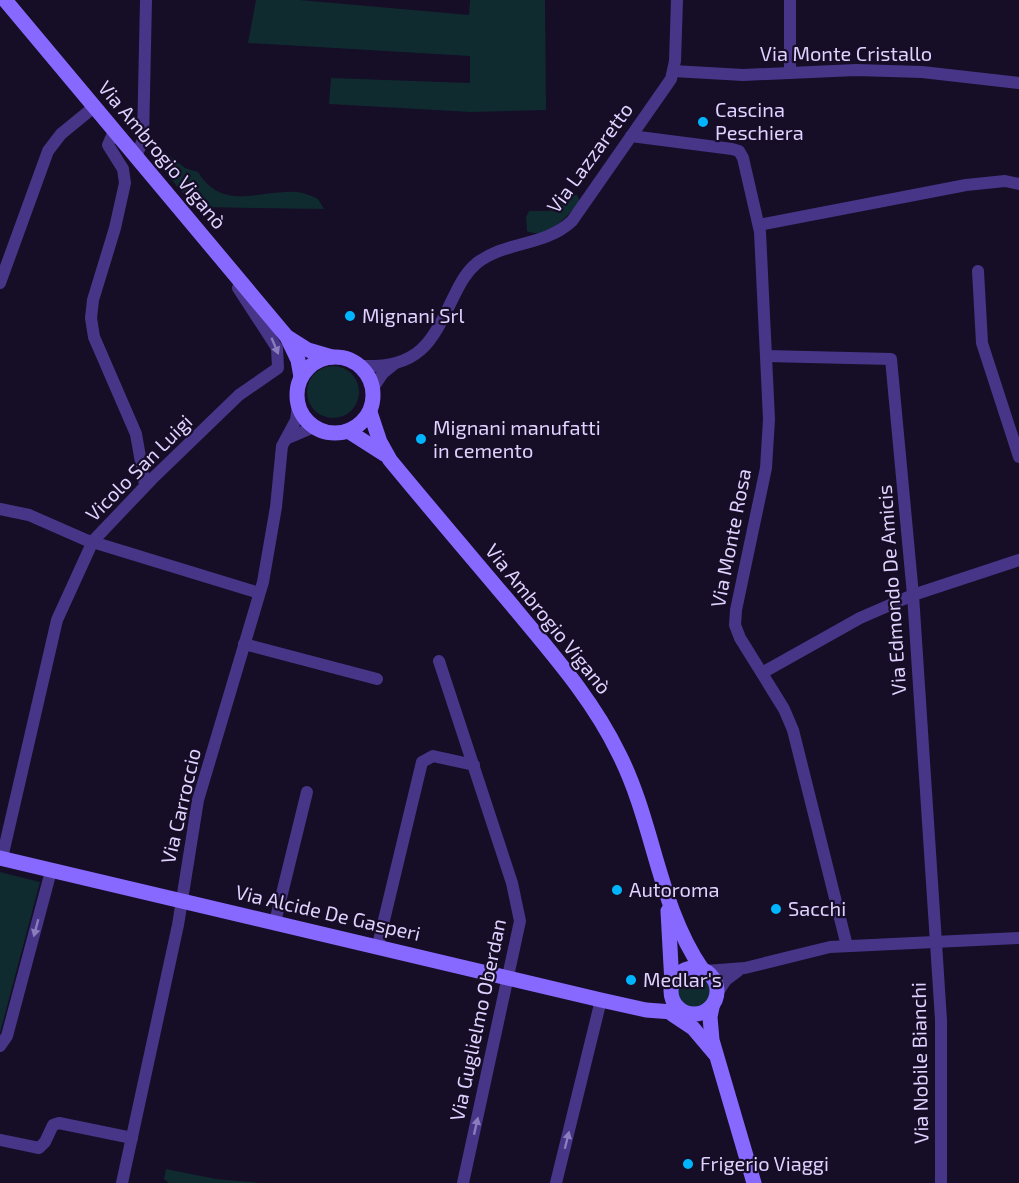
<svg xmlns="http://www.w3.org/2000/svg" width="1019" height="1183" viewBox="0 0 1019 1183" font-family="'Exo 2',sans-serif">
<rect width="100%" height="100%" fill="#160d26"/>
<g fill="#0f2b30">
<polygon points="256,0 300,0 469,15 470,0 545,0 546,110 471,112 329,104 331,78 470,83 470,56 248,43"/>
<path d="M158,147L185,168L198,172C223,212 259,190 296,192C303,192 312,196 318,199L324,209L197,207C186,197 152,162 158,147Z"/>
<path d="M571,195H577L580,202C568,215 547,241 527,231L526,217L529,211H549Z"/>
<circle cx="333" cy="392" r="26"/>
<polygon points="0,872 40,882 0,1033"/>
<circle cx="694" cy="991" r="17"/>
<polygon points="166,1169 216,1179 261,1183 169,1183 164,1179"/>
</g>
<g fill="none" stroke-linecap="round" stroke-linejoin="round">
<g stroke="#473588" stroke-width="12">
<polyline points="790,0 790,73"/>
<polyline points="673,71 743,75 856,70 922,72 1019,83"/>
<polyline points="114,131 108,145 123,169 125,183 115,228 93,300 91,318 94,337 136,434 145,485"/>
<polyline points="631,136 732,149 739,151 743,158 760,232 769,419 766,468 736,610 735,625 740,638 784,709 793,730 847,946"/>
<polyline points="136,156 143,140 146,0"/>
<polyline points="759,225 966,185 1005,181 1019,184"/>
<polyline points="978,271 982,343 1019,457"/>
<polyline points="0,283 48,151 61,134 94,107"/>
<polyline points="766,356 891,359 913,595 936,943 941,1020 941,1183"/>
<path d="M360,366C420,368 431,344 454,296C460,284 466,272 477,263C505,241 544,247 572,221L671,79L675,61L677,0"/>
<polyline points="373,388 383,373 394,364"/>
<polyline points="288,438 314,427"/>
<polyline points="0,509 29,515 86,540 259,593"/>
<polyline points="244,644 377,679"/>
<polyline points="439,661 512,883 520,921 463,1183"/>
<polyline points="762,673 860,618 913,595 1019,560"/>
<polyline points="2,858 57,620 93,541 152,479 239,395 278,368 277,348 238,288"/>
<polyline points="275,922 307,792"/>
<polyline points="378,945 422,762 433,756 474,765"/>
<polyline points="706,971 745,968 830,947 1019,938"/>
<polyline points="718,992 726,980 738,971"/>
<polyline points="0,1046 7,1036 51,871"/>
<polyline points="0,1140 39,1148 45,1142 53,1125 59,1123 132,1138"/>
<polyline points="122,1183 178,925 198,800 263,582 276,507 282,446 296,420 298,405"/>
<polyline points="556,1183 601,1000"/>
</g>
<g stroke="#8869ff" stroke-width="15">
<polyline points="5,0 287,337 298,360 301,377"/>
<polyline points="289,338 308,350 332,357"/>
<circle cx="335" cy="395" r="38"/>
<path d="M370,412L380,442L390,460C432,511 474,560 516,610C554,656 593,700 619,754C654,823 658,905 702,969"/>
<polyline points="348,431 384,454"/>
<polyline points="0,858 601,1000 646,1010 686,1013"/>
<polyline points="668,911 672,984"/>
<circle cx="694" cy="991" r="23"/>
<polyline points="712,1007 710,1017 712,1040 754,1183"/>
<polyline points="672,1014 693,1028 715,1054"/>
</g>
</g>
<defs><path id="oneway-solid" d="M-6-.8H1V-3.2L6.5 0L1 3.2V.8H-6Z" transform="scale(1.5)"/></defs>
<g fill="#8b7cbe">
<use href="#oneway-solid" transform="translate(275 346) rotate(67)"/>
<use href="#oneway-solid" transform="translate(36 928) rotate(105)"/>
<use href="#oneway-solid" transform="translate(476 1126) rotate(-77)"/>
<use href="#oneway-solid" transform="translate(567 1140) rotate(-76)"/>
</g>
<g fill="#00b5fd" stroke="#160d26" stroke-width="2">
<circle cx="703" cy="122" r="6"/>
<circle cx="350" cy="316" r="6"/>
<circle cx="421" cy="439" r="6"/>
<circle cx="617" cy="890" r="6"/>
<circle cx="776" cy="909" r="6"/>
<circle cx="631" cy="980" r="6"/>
<circle cx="688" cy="1164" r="6"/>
</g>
<g text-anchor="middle" stroke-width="4.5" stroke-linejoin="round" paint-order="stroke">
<g font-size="20" fill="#dfd2ff" stroke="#160d26">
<text x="846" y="61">Via Monte Cristallo</text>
<text transform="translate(162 155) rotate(50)" y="7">Via Ambrogio Viganò</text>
<text transform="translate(590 158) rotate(-54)" y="7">Via Lazzaretto</text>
<text transform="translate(139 468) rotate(-45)" y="7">Vicolo San Luigi</text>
<text transform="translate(731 538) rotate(-79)" y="7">Via Monte Rosa</text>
<text transform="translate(892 590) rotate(-94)" y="7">Via Edmondo De Amicis</text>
<text transform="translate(548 619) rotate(51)" y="7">Via Ambrogio Viganò</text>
<text transform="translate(181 806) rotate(-77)" y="7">Via Carroccio</text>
<text transform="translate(328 913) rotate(13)" y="7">Via Alcide De Gasperi</text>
<text transform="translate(478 1020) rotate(-78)" y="7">Via Guglielmo Oberdan</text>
<text transform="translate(920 1063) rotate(-91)" y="7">Via Nobile Bianchi</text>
</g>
<g font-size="20" fill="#dfd2ff" stroke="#160d26" text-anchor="start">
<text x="715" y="117">Cascina<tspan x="715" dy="23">Peschiera</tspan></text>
<text x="362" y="323">Mignani Srl</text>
<text x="433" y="435">Mignani manufatti<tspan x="433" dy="23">in cemento</tspan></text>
<text x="629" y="897">Autoroma</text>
<text x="788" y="916">Sacchi</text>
<text x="643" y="987">Medlar's</text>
<text x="700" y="1171">Frigerio Viaggi</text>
</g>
</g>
</svg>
